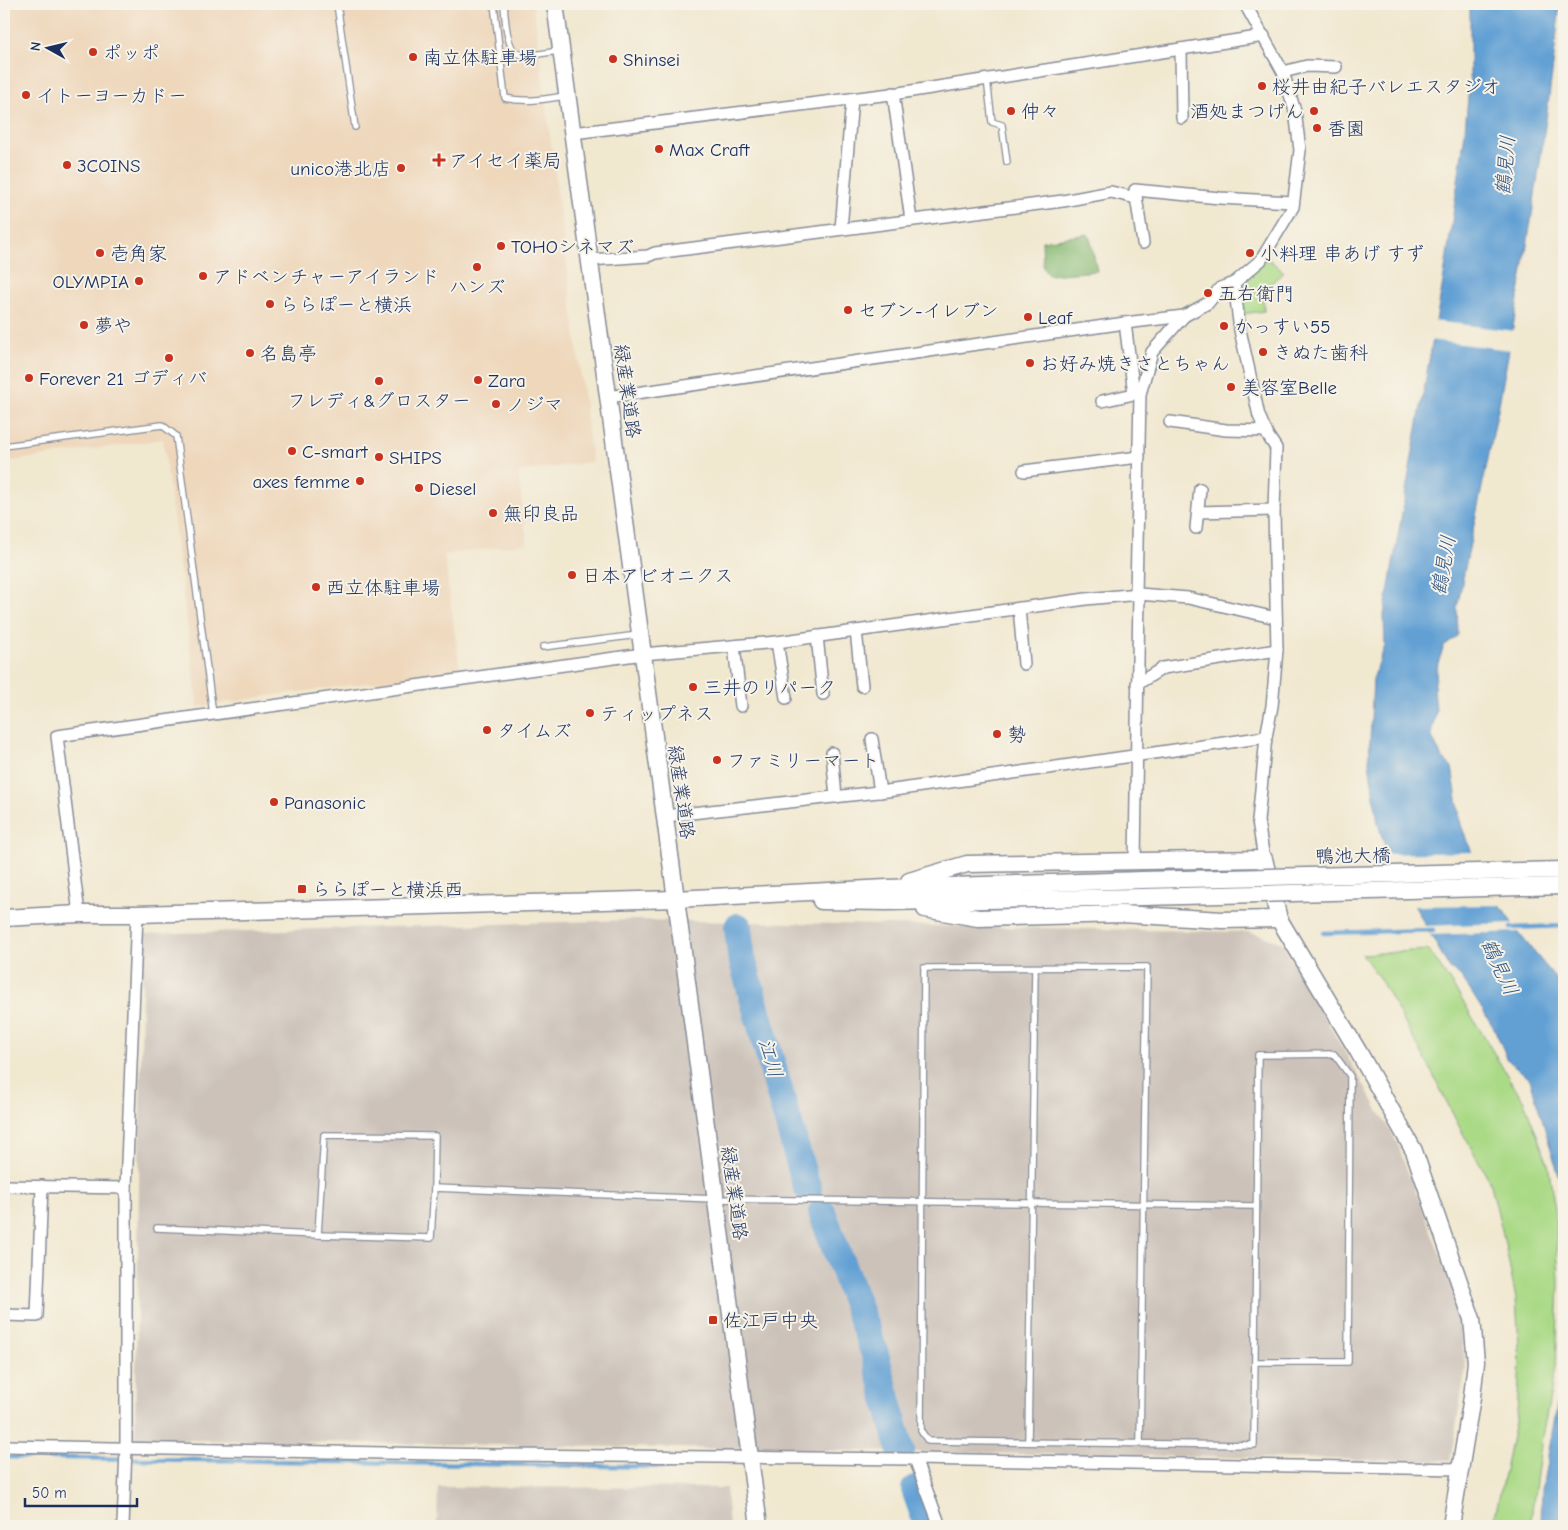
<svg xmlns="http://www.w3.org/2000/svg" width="1568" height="1530" viewBox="0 0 1568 1530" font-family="'Comic Neue','Klee One',sans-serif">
<rect width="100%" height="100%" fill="#f7f3e8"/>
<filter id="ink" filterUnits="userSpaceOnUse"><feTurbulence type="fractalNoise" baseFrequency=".02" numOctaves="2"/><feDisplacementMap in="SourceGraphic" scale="10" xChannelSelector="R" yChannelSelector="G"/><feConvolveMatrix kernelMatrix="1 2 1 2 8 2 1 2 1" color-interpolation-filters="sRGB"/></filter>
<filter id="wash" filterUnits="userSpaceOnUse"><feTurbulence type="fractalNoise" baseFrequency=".0096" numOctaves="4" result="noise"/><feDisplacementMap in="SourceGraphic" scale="20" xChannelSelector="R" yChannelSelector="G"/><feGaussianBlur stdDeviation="1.12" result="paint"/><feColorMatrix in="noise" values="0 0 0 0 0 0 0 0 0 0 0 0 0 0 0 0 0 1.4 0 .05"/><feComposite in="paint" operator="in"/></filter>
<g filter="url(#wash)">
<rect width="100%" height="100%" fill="#f1e8d0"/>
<polygon fill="#eed7bb" points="4,4 533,4 592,462 518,472 527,543 444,555 460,671 275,695 198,707 163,439 4,462"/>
<g fill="#ccc2b9">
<polygon points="634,920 1250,932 1282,943 1396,1141 1455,1293 1466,1368 1450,1461 135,1439 143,934"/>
<polygon points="438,1487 726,1488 729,1526 437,1526"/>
</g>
<g fill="#abda87" stroke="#638472">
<polygon points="1267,258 1284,272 1263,290 1264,311 1242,314 1238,286"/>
<polygon points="1429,950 1459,995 1510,1080 1524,1101 1548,1164 1555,1210 1559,1283 1556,1367 1542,1437 1530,1526 1493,1526 1517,1413 1520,1362 1516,1299 1503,1234 1490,1181 1461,1130 1424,1057 1380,979 1362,954"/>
</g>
<polygon fill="#88ba74" stroke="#527469" points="1088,234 1091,242 1097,271 1048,275 1043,266 1042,241"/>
<g fill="#62a0d4" stroke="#3e6899">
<path d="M1470,4H1560C1546,138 1524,271 1499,404C1486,472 1470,540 1457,608L1458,635L1444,646L1438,663L1434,688L1436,711L1431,735L1442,758L1452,767L1461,825L1476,863L1493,895L1521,936L1558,981L1564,999V1193L1530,1079L1508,1060L1494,1028L1461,976L1450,969L1391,864L1378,824L1369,762L1373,679L1385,646L1384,615L1444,276L1464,140L1470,76Z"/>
<polygon points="1564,1367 1564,1526 1541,1526 1542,1489"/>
</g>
<g fill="#f1e8d0">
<polygon points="1433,321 1515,331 1511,350 1429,340"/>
<polygon points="1474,852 1495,894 1502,905 1412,906 1389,865 1385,854"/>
<polygon points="1515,923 1521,932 1428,935 1423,926"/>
</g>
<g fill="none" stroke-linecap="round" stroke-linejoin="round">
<g stroke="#62a0d4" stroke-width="4.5">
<polyline points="1511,928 1564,926"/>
<polyline points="1324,933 1433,930"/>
<polyline points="4,1457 670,1467"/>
</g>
<g stroke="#62a0d4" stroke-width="28">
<polyline points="738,927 741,955 805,1182 808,1188"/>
<polyline points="822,1212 875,1354 901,1451"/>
<polyline points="915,1489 928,1526"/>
</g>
</g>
</g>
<g filter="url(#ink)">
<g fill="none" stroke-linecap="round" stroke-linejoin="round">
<defs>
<g id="lane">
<polyline points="337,4 355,127"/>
<path d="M494,4L505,98C526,103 545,99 565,96"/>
<path d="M504,4C505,16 506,51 519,54C529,57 548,52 559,51"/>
<polyline points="987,79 992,122 1002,125 1007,162"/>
<polyline points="4,446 162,425 176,436 213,714"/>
<polyline points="543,647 638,635"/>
<polyline points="157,1228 318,1235 431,1238 434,1188 715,1199 1255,1206"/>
<polyline points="318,1235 324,1135 435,1136 434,1188"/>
<polyline points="1028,1442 1035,968"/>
<path d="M1140,1443L1147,967L924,968L921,1431L928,1441C1037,1442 1145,1444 1254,1445L1258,1055L1334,1054L1350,1076L1348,1362H1255"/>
</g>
<g id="street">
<polyline points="1181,49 1182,118"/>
<polyline points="1283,72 1307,66 1336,67"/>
<polyline points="893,93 911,220"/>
<polyline points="573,133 899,93 1264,36"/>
<polyline points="841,229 852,99"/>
<polyline points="1143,243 1135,190 1220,198 1293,202"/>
<polyline points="590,260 648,256 655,253 1063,201 1111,192 1136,198"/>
<polyline points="1234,283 1240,330 1259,416 1268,436 1276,448 1274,510 1277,650 1272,706 1266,737 1258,821 1264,859"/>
<polyline points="1134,394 1140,394 1136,595"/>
<polyline points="1140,394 1152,352 1184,316"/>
<polyline points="608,397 1125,323 1184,316 1208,303 1220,288 1234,283 1261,260 1293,207 1300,150 1295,111 1283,72 1245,4"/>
<polyline points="1102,401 1134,394 1125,323"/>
<polyline points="1170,422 1226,430 1266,431"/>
<polyline points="1024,471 1139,457"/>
<polyline points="1198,512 1274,510"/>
<polyline points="1196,528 1200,489"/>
<polyline points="1019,608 1024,664"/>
<polyline points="856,631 862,686"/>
<polyline points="817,636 823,694"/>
<polyline points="777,642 786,698"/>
<polyline points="734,646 741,706"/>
<polyline points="1137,684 1163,668 1277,650"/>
<polyline points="872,739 880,792"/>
<polyline points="832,753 836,797"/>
<polyline points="665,816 887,791 1266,737"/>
<polyline points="1135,861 1139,594"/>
<polyline points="79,914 57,736 643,654 777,642 1086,599 1139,594 1188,598 1276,618"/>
<polyline points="4,1186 126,1188"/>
<polyline points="4,1315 37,1316 42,1186"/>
<polyline points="4,1446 495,1455 915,1459 1460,1469"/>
<polyline points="915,1459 940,1526"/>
<polyline points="123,1526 126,1448 126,1188 137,914"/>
</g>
<g id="secondary">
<polyline points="555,4 676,899 759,1526"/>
<polyline points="909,881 967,864 1264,859 1279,919 1358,1051 1414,1151 1472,1319 1476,1362 1472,1397 1451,1526"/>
<polyline points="821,901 887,902 1143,897"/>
<polyline points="925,909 978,918 1122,914 1222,920 1279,919"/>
<polyline points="4,918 79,914 137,914 676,899 887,888 1142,880"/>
</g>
</defs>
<use href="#lane" stroke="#868c97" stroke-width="8"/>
<use href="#street" stroke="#868c97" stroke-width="14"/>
<use href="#secondary" stroke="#868c97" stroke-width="19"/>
<use href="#lane" stroke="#fff" stroke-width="5.5"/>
<use href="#street" stroke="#fff" stroke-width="11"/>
<use href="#secondary" stroke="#fff" stroke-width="16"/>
<defs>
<g id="secondary-bridge">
<polyline points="1142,880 1564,870"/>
<polyline points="1143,897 1564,886"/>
</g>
</defs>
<use href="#secondary-bridge" stroke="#868c97" stroke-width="19" stroke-linecap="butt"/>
<use href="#secondary-bridge" stroke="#fff" stroke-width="16"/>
</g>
</g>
<g fill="#c8321e" stroke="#f7f3e8" stroke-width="2">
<circle cx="93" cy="52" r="5"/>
<circle cx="413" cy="57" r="5"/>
<circle cx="613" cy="59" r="5"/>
<circle cx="1262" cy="86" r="5"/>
<circle cx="26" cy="95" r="5"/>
<circle cx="1011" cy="111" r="5"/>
<circle cx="1314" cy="111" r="5"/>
<circle cx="1317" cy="128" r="5"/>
<circle cx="659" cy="149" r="5"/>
<path d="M436.5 152.5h5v5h5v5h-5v5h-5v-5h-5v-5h5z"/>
<circle cx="67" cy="165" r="5"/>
<circle cx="401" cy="168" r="5"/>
<circle cx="501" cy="246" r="5"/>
<circle cx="100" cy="253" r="5"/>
<circle cx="1250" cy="253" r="5"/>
<circle cx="477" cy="267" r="5"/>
<circle cx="203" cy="276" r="5"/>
<circle cx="139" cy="281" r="5"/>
<circle cx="1208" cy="293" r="5"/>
<circle cx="270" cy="304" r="5"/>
<circle cx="848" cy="310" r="5"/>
<circle cx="1028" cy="317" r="5"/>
<circle cx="84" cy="325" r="5"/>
<circle cx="1224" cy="326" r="5"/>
<circle cx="1263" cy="352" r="5"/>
<circle cx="250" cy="353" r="5"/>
<circle cx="169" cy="358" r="5"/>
<circle cx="1030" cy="363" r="5"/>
<circle cx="29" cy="378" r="5"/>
<circle cx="478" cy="380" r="5"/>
<circle cx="379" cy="381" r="5"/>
<circle cx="1231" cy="387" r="5"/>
<circle cx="496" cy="404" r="5"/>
<circle cx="292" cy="451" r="5"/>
<circle cx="379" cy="457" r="5"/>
<circle cx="360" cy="481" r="5"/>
<circle cx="419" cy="488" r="5"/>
<circle cx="493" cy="513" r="5"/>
<circle cx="572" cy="575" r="5"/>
<circle cx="316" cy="587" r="5"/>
<circle cx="693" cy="687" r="5"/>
<circle cx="590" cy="713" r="5"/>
<circle cx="487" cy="730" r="5"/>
<circle cx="997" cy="734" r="5"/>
<circle cx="717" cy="760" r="5"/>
<circle cx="274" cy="802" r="5"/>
<rect x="297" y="884" width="10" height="10" rx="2.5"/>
<rect x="708" y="1315" width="10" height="10" rx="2.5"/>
</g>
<g text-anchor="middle" stroke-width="4" stroke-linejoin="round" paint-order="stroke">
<g font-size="19" fill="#1b2f5e" stroke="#f7f3e8" text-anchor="start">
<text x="103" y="59">ポッポ</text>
<text x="423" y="64">南立体駐車場</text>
<text x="623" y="66">Shinsei</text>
<text x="1272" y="93">桜井由紀子バレエスタジオ</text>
<text x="36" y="102">イトーヨーカドー</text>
<text x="1021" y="118">仲々</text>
<text x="1304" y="118" text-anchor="end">酒処まつげん</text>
<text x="1327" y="135">香園</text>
<text x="669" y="156">Max Craft</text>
<text x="449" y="167">アイセイ薬局</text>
<text x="77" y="172">3COINS</text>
<text x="391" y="175" text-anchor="end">unico港北店</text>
<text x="511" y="253">TOHOシネマズ</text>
<text x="110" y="260">壱角家</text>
<text x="1260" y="260">小料理 串あげ すず</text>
<text x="213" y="283">アドベンチャーアイランド</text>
<text x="129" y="288" text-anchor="end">OLYMPIA</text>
<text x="477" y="293" text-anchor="middle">ハンズ</text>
<text x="1218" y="300">五右衛門</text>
<text x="280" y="311">ららぽーと横浜</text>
<text x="858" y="317">セブン-イレブン</text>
<text x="1038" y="324">Leaf</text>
<text x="94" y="332">夢や</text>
<text x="1234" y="333">かっすい55</text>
<text x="1273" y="359">きぬた歯科</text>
<text x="260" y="360">名島亭</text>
<text x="1040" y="370">お好み焼きさとちゃん</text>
<text x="169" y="384" text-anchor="middle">ゴディバ</text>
<text x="39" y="385">Forever 21</text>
<text x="488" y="387">Zara</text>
<text x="1241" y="394">美容室Belle</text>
<text x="379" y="407" text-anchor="middle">フレディ&amp;グロスター</text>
<text x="506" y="411">ノジマ</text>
<text x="302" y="458">C-smart</text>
<text x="389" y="464">SHIPS</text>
<text x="350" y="488" text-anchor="end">axes femme</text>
<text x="429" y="495">Diesel</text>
<text x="503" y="520">無印良品</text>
<text x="582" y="582">日本アビオニクス</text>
<text x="326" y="594">西立体駐車場</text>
<text x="703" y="694">三井のリパーク</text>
<text x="600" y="720">ティップネス</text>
<text x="497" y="737">タイムズ</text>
<text x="1007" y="741">勢</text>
<text x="727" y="767">ファミリーマート</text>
<text x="284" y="809">Panasonic</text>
<text x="312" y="896">ららぽーと横浜西</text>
<text x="723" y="1327">佐江戸中央</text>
</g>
<g font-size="19" fill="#1b2f5e" stroke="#f7f3e8">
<text transform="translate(628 391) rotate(82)" y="7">緑産業道路</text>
<text transform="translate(682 792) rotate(82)" y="7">緑産業道路</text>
<text transform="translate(1353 855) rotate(-1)" y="7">鴨池大橋</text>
<text transform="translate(735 1193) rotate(82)" y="7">緑産業道路</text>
</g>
<g font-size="20" font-style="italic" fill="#345787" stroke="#f7f3e8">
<text transform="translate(1505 165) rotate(-85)" y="7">鶴見川</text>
<text transform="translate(1443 565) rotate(-80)" y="7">鶴見川</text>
<text transform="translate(1500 967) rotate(65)" y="7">鶴見川</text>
<text transform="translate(771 1058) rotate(74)" y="7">江川</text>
</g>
</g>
<rect width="1568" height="1530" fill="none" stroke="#f7f3e8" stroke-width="20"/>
<g transform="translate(48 48) rotate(278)" stroke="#f7f3e8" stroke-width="4" paint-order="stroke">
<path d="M0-4L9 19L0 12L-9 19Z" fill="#1b2f5e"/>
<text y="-8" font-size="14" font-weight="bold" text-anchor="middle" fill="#1b2f5e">N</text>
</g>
<path d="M25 1498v8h112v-8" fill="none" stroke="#1b2f5e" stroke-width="2.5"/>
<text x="32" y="1498" font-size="15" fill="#1b2f5e" stroke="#f7f3e8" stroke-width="4" paint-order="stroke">50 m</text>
</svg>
